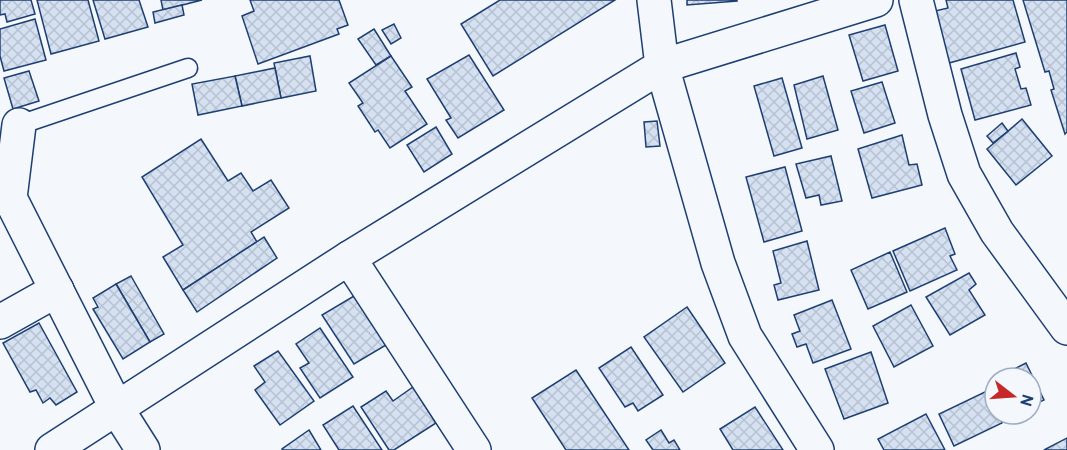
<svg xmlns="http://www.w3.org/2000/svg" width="1067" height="450" viewBox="0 0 1067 450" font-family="Overpass,sans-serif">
<defs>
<pattern id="building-cross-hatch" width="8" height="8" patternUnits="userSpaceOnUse" patternTransform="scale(1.5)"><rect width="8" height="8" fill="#d5e0f0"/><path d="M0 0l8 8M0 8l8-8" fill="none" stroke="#b6c1d1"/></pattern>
</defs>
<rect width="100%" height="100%" fill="#f4f7fb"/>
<g fill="url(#building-cross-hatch)" stroke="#1d3f73" stroke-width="1.5">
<polygon points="0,0 31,0 35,14 7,22 5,14 0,15"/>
<polygon points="37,0 88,0 99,41 51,54"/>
<polygon points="93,0 139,0 148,27 105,39"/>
<polygon points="161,0 202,0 163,10"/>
<polygon points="250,0 339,0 348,25 337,29 339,34 258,64 242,16 254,11"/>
<polygon points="500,0 615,0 493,76 461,24"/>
<polygon points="687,0 737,0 737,1 687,5"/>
<polygon points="946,0 1013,0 1025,42 949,63 935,11 948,8"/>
<polygon points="1023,0 1067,0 1067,132 1065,134 1051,90 1054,89 1049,71 1045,72"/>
<polygon points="182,5 184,15 155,23 153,12"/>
<polygon points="35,19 46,60 4,71 0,56 0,29"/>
<polygon points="394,24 401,38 391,44 382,30"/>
<polygon points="885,25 898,71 863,81 849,35"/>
<polygon points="374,29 391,56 376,65 358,39"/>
<polygon points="1016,53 1020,67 1015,69 1021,89 1026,88 1031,105 975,120 961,69"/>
<polygon points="469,55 504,110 458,138 446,120 451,118 427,79"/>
<polygon points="310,56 316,91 281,98 274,63"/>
<polygon points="391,56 412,87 405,91 427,124 390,148 378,130 375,132 358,106 363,103 349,83"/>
<polygon points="275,68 281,98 242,106 235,76"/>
<polygon points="29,71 39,101 13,109 4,78"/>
<polygon points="235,76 242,106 198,115 192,84"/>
<polygon points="823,76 838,130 807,139 794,85"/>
<polygon points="782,78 802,148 774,156 754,86"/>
<polygon points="882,82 895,123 864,133 851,91"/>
<polygon points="1022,119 1052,156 1016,185 987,149"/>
<polygon points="657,121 660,146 646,147 644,122"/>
<polygon points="1002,123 1008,131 993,143 987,136"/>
<polygon points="436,127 452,154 424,172 407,145"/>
<polygon points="902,135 909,165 917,164 922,185 872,198 858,149"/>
<polygon points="201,139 228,181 241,173 253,191 271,180 289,208 251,232 257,242 183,290 163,257 183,245 142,177"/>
<polygon points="831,156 842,201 821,205 819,195 806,198 796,164"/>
<polygon points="785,167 802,231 764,242 746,177"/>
<polygon points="945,228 955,254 950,256 957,270 910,291 893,251"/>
<polygon points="264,237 277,258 197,312 183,290"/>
<polygon points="807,241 819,290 778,300 774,285 781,283 773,251"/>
<polygon points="890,252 907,292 868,309 851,270"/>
<polygon points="969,273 976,284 969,290 985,315 950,335 926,297"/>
<polygon points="131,276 164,334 150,342 116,284"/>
<polygon points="116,284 150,342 123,359 93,309 98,307 93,298"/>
<polygon points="354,296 386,345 354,364 322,315"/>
<polygon points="832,300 851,349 813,363 806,344 797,347 792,334 800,331 794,315"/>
<polygon points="911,305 933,346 894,367 873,326"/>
<polygon points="687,307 725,363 683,392 644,337"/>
<polygon points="39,323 77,392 56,405 50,398 43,403 36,390 30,392 3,343"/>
<polygon points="320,328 353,377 320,398 300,368 309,363 296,344"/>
<polygon points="631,347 663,395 638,411 633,403 625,407 599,368"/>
<polygon points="278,351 314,401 280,425 255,390 265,382 254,366"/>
<polygon points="871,352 888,403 844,419 825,369"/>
<polygon points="1026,363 1044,400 1031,406 1031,378 997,378"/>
<polygon points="576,370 629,450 566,450 532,398"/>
<polygon points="413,387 436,423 394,450 389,450 361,407 386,391 393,401"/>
<polygon points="987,391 995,408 995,414 998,414 1002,423 954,446 939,414"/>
<polygon points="353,406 382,450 339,450 323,425"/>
<polygon points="755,407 783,450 733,450 720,429"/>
<polygon points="926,414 945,450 884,450 878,439"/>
<polygon points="309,430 321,450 282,450 282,449"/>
<polygon points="661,430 669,443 674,440 680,450 653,450 646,440"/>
<polygon points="1067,438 1067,450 1044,450"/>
</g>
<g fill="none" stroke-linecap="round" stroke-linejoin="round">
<defs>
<polyline id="service" points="19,125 188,68"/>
<g id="minor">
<polyline points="916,0 945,115 964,174 997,232 1067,328"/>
<polyline points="19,125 10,198 117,409 143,450"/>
<polyline points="349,258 474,450"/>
<polyline points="0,322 57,290"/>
<polyline points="52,450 349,258 662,66 654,0"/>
<polyline points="817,450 745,336 718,263 662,66 876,0"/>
</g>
</defs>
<use href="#service" stroke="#1d3f73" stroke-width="21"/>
<use href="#minor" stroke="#1d3f73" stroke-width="36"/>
<use href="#service" stroke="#f4f7fb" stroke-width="18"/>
<use href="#minor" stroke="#f4f7fb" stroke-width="33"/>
</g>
<g transform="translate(1013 396) rotate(107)"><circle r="28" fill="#f4f7fb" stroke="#9eadc5" stroke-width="1.5"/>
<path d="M0-4.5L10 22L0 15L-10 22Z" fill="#c62828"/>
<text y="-9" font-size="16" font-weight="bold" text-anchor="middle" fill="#1d3f73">N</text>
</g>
</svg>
